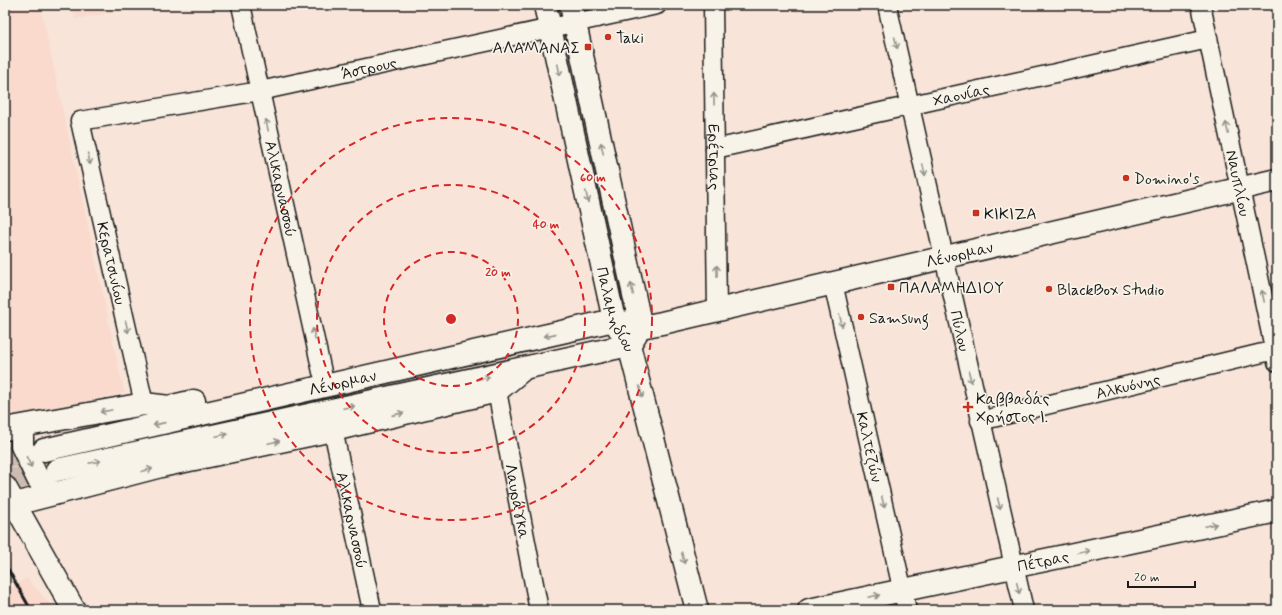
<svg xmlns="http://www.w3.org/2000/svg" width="1282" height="615" viewBox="0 0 1282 615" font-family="Mynerve,sans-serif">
<rect width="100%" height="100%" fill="#f8e4d8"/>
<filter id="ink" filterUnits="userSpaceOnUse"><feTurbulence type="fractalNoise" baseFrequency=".025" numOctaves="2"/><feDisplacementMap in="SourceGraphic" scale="8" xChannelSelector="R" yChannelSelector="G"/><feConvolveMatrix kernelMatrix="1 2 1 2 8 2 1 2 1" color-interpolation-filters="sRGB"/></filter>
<g filter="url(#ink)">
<g fill="#f9dacd">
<polygon points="5,5 40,5 124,393 5,420"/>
<polygon points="72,5 152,5 75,19"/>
<polygon points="26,578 55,610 5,610 5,593"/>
</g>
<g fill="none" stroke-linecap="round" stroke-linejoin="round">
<g stroke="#ccbcb2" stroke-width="22" stroke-dasharray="22 11" stroke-linecap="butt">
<polyline points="5,458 44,450"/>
<polyline points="5,481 55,471"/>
</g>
<defs>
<g id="street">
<path id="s1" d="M241,5L322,372"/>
<path id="s2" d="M713,5L717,310"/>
<path id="s3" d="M887,5L1024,610"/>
<path id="s4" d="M1201,5L1277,362"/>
<path id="s5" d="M715,149L1208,39"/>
<path id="s6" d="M833,283L907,610"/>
<path id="s7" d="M497,391L539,610"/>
<path id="s8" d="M144,404L80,121L260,91L657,5"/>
<path id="s9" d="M980,421L1275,350"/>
<path id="s10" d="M333,430L372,610"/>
</g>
<g id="secondary">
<path id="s11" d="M545,5L614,320L629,345L697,610"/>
<polyline points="571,5 641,327"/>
<polyline points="26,426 22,435 22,446 38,479 45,487 55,493"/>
<polyline points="5,429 144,404 169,407 194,401"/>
<path id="s12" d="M44,450L614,320L641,327L662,323L1277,180"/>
<polyline points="57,470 629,345 636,334"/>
<polyline points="5,487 74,610"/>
<polyline points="15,504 161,466 333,430 497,391 521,371"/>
<path id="s13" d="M809,610L1277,511"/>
</g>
</defs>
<use href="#street" stroke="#1c1c1c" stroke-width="21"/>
<use href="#secondary" stroke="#1c1c1c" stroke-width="25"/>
<use href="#street" stroke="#f7f3e8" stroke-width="18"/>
<use href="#secondary" stroke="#f7f3e8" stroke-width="22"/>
<polyline stroke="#1c1c1c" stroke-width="3" points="5,564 31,610"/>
</g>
<defs><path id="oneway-shaft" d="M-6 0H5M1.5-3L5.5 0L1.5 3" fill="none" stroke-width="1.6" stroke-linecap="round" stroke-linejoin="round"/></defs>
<g stroke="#94928c">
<use href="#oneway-shaft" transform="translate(896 43) rotate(77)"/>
<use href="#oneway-shaft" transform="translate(559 70) rotate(78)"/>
<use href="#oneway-shaft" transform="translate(714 99) rotate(-91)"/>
<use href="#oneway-shaft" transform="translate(267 125) rotate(-102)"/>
<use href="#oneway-shaft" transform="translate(1227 128) rotate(-102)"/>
<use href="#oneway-shaft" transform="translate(602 148) rotate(-102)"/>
<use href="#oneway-shaft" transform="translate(89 159) rotate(77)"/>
<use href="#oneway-shaft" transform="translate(924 170) rotate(77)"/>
<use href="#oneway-shaft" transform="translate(587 197) rotate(78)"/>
<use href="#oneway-shaft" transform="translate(717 271) rotate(-91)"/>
<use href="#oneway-shaft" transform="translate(632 289) rotate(-102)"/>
<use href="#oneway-shaft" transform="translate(1263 296) rotate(-102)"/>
<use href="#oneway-shaft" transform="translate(841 321) rotate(77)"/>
<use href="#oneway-shaft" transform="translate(127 327) rotate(77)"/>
<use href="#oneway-shaft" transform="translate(314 334) rotate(-102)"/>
<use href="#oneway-shaft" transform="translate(550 335) rotate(167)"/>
<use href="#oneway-shaft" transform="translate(970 377) rotate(77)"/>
<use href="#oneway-shaft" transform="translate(484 378) rotate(-12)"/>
<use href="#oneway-shaft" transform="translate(641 392) rotate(76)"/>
<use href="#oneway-shaft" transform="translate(349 407) rotate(-12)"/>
<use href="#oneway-shaft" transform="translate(106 411) rotate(170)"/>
<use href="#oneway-shaft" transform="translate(398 414) rotate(-13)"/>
<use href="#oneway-shaft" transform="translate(159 424) rotate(167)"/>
<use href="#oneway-shaft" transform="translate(222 435) rotate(-12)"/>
<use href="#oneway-shaft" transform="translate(274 442) rotate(-12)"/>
<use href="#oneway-shaft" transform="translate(29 462) rotate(64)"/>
<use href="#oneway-shaft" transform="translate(95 462) rotate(-12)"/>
<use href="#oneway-shaft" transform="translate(147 470) rotate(-14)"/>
<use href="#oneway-shaft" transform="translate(883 502) rotate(77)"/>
<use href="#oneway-shaft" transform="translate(999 504) rotate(77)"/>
<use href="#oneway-shaft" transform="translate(1211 525) rotate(-12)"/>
<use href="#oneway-shaft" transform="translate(1084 552) rotate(-12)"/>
<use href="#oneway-shaft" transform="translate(683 558) rotate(76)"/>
<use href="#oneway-shaft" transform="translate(1018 588) rotate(76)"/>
<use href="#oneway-shaft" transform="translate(874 596) rotate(-12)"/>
</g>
</g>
<g fill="none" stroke="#d62828" stroke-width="2" stroke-dasharray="7 5">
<circle cx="451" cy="319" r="67"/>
<circle cx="451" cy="319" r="134"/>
<circle cx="451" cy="319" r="201"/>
</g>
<g fill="#c8321e" stroke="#f7f3e8" stroke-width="1.5">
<circle cx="608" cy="37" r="4"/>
<rect x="584" y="43" width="8" height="8" rx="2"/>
<circle cx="1126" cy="178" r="4"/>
<rect x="972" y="209" width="8" height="8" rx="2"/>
<rect x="887" y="283" width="8" height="8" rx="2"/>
<circle cx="1049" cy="289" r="4"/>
<circle cx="861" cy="317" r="4"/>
<path d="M966 401h4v4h4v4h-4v4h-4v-4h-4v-4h4z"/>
</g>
<g text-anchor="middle" stroke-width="3.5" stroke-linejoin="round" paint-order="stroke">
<g font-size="16" fill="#1c1c1c" stroke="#f7f3e8" text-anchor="start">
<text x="616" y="43">Taki</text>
<text x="580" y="53" text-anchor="end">ΑΛΑΜΑΝΑΣ</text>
<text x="1134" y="184">Domino's</text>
<text x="984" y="219">ΚΙΚΙΖΑ</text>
<text x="899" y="293">ΠΑΛΑΜΗΔΙΟΥ</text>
<text x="1057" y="295">BlackBox Studio</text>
<text x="869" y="323">Samsung</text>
<text x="976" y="404">Καββαδάς<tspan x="976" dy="18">Χρήστος Ι.</tspan></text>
</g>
<g font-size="16" fill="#1c1c1c" stroke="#f7f3e8">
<text dy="6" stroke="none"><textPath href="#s8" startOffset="584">Άστρους</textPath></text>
<text dy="6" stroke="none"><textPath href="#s5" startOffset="252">Χαονίας</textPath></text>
<text dy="6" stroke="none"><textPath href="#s2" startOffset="152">Ερέτριας</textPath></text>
<text dy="6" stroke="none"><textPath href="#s4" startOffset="182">Ναυπλίου</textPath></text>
<text dy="6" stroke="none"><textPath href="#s1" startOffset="188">Αλικαρνασσού</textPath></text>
<text dy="6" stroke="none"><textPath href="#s12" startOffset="939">Λένορμαν</textPath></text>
<text transform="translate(112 263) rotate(77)" y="6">Κερατσινίου</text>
<text dy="6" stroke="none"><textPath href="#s11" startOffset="313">Παλαμηδίου</textPath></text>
<text dy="6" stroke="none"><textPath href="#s3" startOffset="334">Πύλου</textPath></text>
<text dy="6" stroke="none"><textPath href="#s12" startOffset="306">Λένορμαν</textPath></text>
<text dy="6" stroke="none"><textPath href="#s9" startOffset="152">Αλκυόνης</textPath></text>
<text dy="6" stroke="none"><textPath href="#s6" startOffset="168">Καλτεζών</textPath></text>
<text dy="6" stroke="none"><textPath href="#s7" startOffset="112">Λαυράγκα</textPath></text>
<text dy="6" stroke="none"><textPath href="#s10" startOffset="92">Αλικαρνασσού</textPath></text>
<text dy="6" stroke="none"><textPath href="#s13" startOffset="239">Πέτρας</textPath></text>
</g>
</g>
<circle cx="451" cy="319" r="6" fill="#d62828" stroke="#f7f3e8" stroke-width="2"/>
<g font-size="12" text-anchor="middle" font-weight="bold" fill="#d62828" stroke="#f7f3e8" stroke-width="3.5" stroke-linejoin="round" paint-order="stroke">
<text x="593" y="181">60 m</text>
<text x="546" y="228">40 m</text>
<text x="498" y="276">20 m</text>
</g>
<rect width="1282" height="615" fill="none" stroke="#f7f3e8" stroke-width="20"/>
<rect x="10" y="10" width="1262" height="595" fill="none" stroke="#1c1c1c" stroke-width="1.5" filter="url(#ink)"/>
<path d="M1128 581v6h67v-6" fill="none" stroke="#1c1c1c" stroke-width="2"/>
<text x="1134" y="581" font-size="12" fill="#1c1c1c" stroke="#f7f3e8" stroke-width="3" paint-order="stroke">20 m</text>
</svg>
